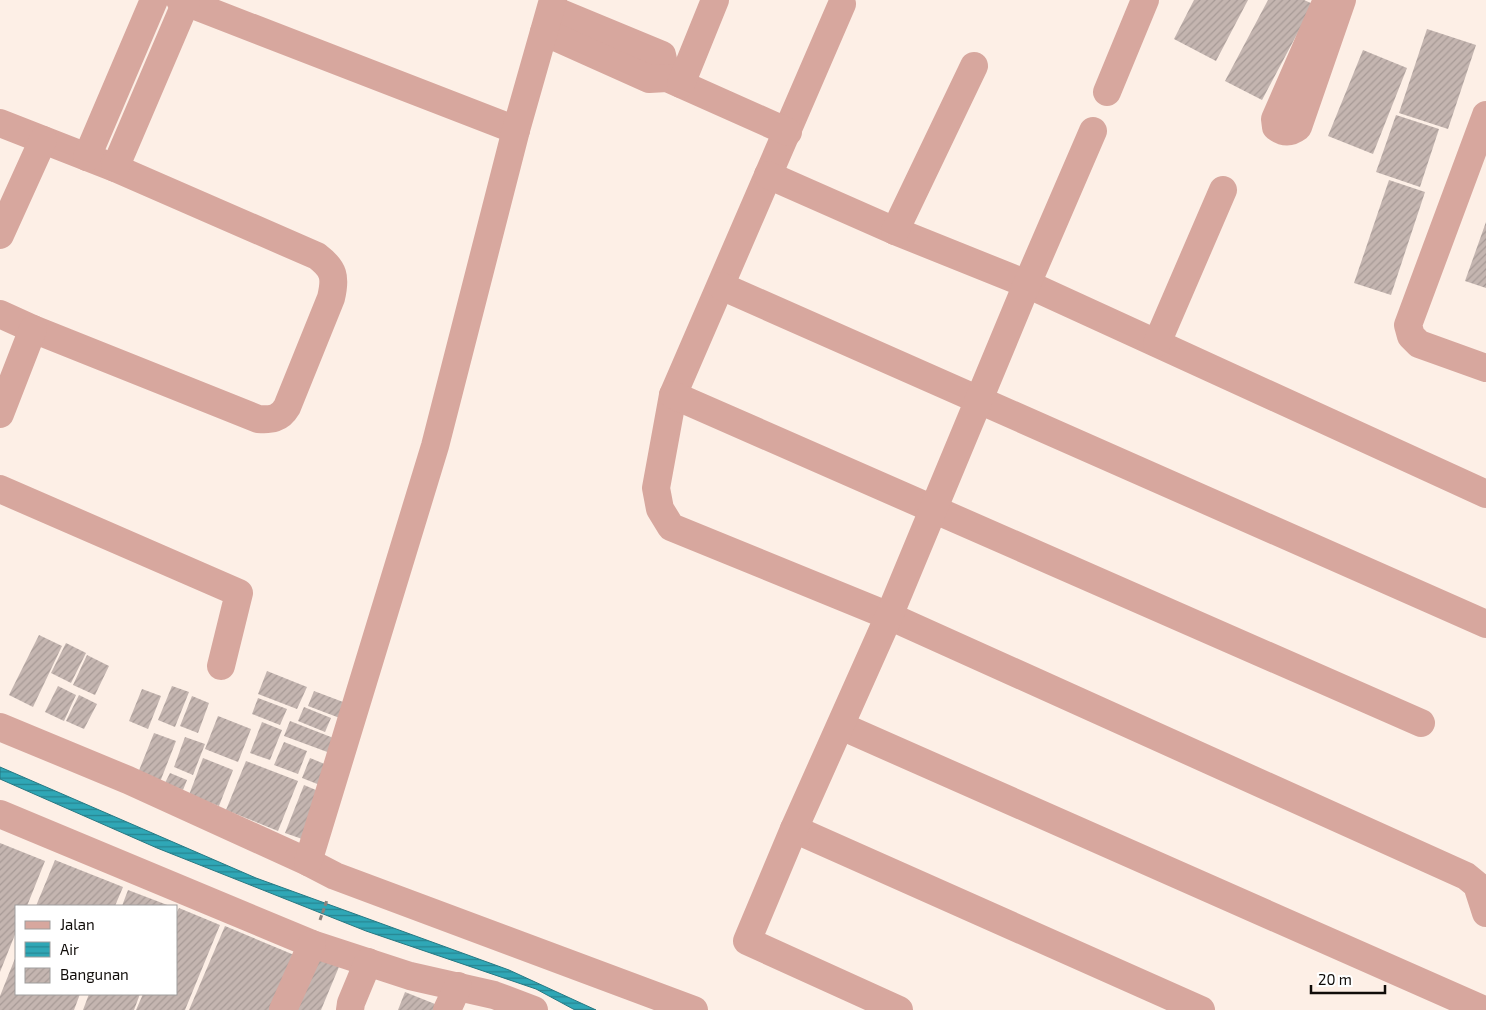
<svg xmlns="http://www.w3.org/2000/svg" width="1486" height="1010" viewBox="0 0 1486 1010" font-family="'Exo 2',sans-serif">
<defs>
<pattern id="water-rules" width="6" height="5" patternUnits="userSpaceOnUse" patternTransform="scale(1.25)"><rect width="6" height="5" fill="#2fa7b6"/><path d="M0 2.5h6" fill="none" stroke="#278692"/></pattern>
<pattern id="building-hatch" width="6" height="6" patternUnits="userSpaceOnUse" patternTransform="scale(1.25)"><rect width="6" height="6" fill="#c4b5b0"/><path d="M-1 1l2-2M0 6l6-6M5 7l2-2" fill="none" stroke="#a79a96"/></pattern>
</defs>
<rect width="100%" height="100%" fill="#fdefe6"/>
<polygon fill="url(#water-rules)" stroke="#267882" points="0,767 256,878 509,970 596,1010 575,1010 536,989 366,931 157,848 0,779"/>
<g fill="url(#building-hatch)">
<polygon points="1194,0 1248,0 1216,61 1174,39"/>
<polygon points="1268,0 1304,0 1313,4 1262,100 1225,81"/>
<polygon points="1427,29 1476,45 1448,129 1399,113"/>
<polygon points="1363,50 1407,68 1373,154 1328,136"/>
<polygon points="1396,115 1439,129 1420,187 1376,172"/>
<polygon points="1389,180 1425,192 1391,295 1354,283"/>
<polygon points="1486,222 1486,288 1465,281"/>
<polygon points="39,635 62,646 33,707 9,695"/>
<polygon points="66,643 86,653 71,683 51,673"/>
<polygon points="87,655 109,666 95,695 73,685"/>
<polygon points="267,671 307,687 297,709 258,694"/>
<polygon points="58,686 76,695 64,721 45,712"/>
<polygon points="172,686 189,692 175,727 158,720"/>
<polygon points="142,689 161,696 148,729 129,721"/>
<polygon points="314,691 351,705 345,720 308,706"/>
<polygon points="79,695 97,704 84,729 66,721"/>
<polygon points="192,696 209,703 198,733 180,726"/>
<polygon points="258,698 287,709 280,725 252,714"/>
<polygon points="304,707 331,718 325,732 298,721"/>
<polygon points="218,716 251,729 238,762 205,749"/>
<polygon points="290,721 336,739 330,753 284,736"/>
<polygon points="262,722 282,730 270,760 250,753"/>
<polygon points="154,733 176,741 160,782 138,773"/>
<polygon points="185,737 205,744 193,775 174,767"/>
<polygon points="284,742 307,751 298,774 274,765"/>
<polygon points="203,758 233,770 219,806 189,795"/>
<polygon points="310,758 332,767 325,787 302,778"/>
<polygon points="246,761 298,781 278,831 226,810"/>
<polygon points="170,773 187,780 183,790 165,783"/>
<polygon points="304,785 323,793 305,840 285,833"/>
<polygon points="0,843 45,861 27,906 16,906 16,932 0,972"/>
<polygon points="55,860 123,887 115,906 36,906"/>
<polygon points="128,890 170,906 122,906"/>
<polygon points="179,908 220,925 185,1010 136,1010 143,994 176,994 176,914"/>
<polygon points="225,926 299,957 276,1010 189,1010"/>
<polygon points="313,951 341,962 321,1010 288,1010"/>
<polygon points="16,956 16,994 80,994 74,1010 0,1010 0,996"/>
<polygon points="405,992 440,1006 438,1010 398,1010"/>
<polygon points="89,994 140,994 134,1010 83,1010"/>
</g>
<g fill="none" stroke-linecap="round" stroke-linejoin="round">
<polyline stroke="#8b827c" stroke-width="3" stroke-dasharray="5 2.5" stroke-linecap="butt" points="320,920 327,900"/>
<g stroke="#d7a79e" stroke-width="28">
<polyline points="180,0 516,130"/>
<path d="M1327,0L1275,119L1276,127C1284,133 1290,133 1298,127L1342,0"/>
<polyline points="842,4 673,395 656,488 660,509 671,527 889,616 1466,876 1477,885 1486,913"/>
<polyline points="551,9 662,55 667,78"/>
<polyline points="544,32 649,79 667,78 788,132"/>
<polyline points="681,84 715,0"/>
<polyline points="1107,92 1145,0"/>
<polyline points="1486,115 1408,325 1411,336 1419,344 1486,368"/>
<path d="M0,123L115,168L317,256C334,269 336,277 331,298L287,407C280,419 271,420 258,419L33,329L0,314"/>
<polyline points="87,157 154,0"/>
<polyline points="115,168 186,2"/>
<polyline points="768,175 895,231 1027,284 1486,494"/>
<polyline points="895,231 974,66"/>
<polyline points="0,235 43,140"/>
<polyline points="721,286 1486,624"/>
<polyline points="1157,343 1223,190"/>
<polyline points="673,395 1421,723"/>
<polyline points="0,414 33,329"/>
<polyline points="0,489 239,593 221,666"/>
<polyline points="841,726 1484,1010"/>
<polyline points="0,727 128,780 308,862 335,876 694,1010"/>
<polyline points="0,814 312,944 410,976 494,995 534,1010"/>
<polyline points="794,829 1201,1010"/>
<polyline points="308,862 435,446 516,130 553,0"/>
<polyline points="283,1010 312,944"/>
<polyline points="350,1010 351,1003 368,962"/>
<polyline points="447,1010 458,986"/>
<polyline points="899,1010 747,941 794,829 889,616 1027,284 1093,131"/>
</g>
</g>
<rect x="15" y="905" width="162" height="90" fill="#ffffff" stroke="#9f9e9d"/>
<rect x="25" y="921" width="25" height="8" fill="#d7a79e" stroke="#9f9e9d"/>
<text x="60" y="930" font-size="15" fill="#100c09">Jalan</text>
<rect x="25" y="942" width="25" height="15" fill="url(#water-rules)" stroke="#9f9e9d"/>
<text x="60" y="955" font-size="15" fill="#100c09">Air</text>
<rect x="25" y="968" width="25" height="15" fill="url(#building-hatch)" stroke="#9f9e9d"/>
<text x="60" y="980" font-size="15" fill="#100c09">Bangunan</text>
<path d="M1311 985v8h74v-8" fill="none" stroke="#100c09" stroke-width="2.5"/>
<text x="1318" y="985" font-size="15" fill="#100c09" stroke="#ffffff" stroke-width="4" paint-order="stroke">20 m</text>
</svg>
